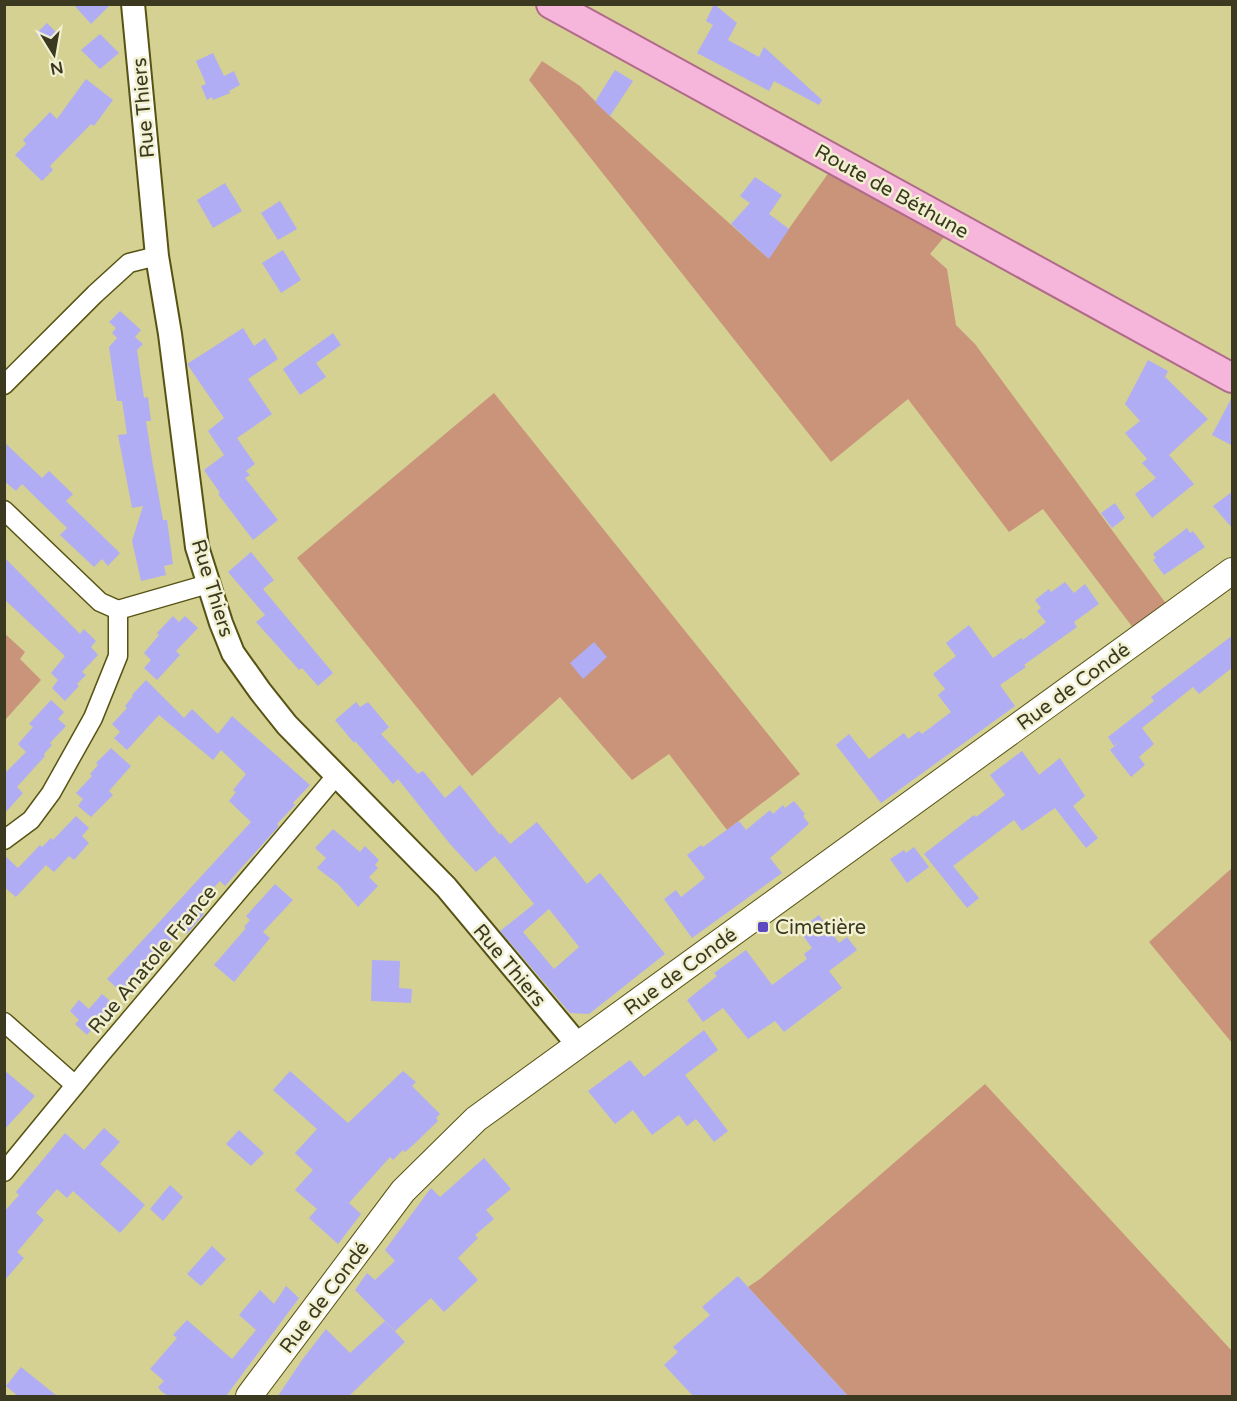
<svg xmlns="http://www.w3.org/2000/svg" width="1237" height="1401" viewBox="0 0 1237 1401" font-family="'Varela Round',sans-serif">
<rect width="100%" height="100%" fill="#d4d192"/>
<g fill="#ca947b">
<polygon points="542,61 580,86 610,116 768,258 837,161 954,225 930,254 947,269 956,325 975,344 1173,613 1140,637 1043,509 1009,532 908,399 831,462 529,80"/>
<polygon points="494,393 800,774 727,830 669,754 632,780 560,697 472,776 297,558"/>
<polygon points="4,633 25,652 20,659 41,680 5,720"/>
<polygon points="1232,868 1232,1043 1149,942"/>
<polygon points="985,1084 1232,1351 1232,1396 848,1396 748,1287 760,1279"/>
</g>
<g fill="#b0adf5" fill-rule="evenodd">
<polygon points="73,4 111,4 91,24"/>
<polygon points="714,4 737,23 728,40 759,57 764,47 822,100 819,105 774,81 769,91 697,53 713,25 706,21"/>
<polygon points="47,23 58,34 47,45 36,34"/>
<polygon points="100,34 119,53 100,69 81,50"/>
<polygon points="213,53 224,76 234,71 240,85 229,91 230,93 213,100 212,97 207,100 201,86 206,84 196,61"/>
<polygon points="615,70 633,81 610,116 595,102"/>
<polygon points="86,79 113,100 94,126 91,124 50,166 53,170 42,181 15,155 26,144 23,140 50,112 57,119"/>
<polygon points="755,177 782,195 769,214 789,229 769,259 731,224 750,203 740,196"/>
<polygon points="225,183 242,211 213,228 197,200"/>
<polygon points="280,201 297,229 278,240 261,213"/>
<polygon points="283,250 301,280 281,293 262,263"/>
<polygon points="120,311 141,330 135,337 143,344 137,350 144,398 148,397 151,421 146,421 154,472 154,470 163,520 167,520 173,564 164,566 166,575 141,581 132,541 143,506 132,508 118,435 127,434 122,401 117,401 109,347 117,338 112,333 116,328 109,322"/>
<polygon points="243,328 254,346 265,338 278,359 248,379 272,414 237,438 255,464 246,471 250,475 245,478 278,520 253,540 218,494 220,493 204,470 224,455 208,431 224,418 187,364"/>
<polygon points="333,333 341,345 316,363 326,377 300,395 283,369"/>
<polygon points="1148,360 1168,371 1165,377 1208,419 1169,455 1194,484 1152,518 1135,494 1156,478 1142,463 1147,459 1125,433 1140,421 1125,404"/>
<polygon points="1233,395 1233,446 1212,435"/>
<polygon points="4,442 42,478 49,471 73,494 66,501 120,553 108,566 102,559 94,567 60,535 67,528 22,484 16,491 4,481"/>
<polygon points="1233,491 1233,529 1213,506"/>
<polygon points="1115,503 1125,518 1112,528 1101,513"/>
<polygon points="1187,528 1190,533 1193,531 1205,547 1164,575 1153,560 1156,558 1153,554"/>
<polygon points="251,552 274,580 263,589 333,673 318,686 302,668 299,670 256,622 265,615 228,572"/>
<polygon points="4,557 80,634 84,629 96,641 91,647 98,655 82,672 86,675 77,684 79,686 65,701 52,688 58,680 51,673 65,656 4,599"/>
<polygon points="1065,582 1074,593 1085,584 1099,604 1074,622 1077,627 1024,665 1026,667 1000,685 1015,706 881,803 836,745 849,734 869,759 904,733 908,739 919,731 922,734 951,712 938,695 945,689 933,674 956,656 946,643 969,625 993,658 1021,638 1023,640 1046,622 1037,611 1041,608 1035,600 1049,589 1051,592"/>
<polygon points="173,616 179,622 185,616 198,628 176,651 180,655 157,680 144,668 151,660 144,653 159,635 157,633"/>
<polygon points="1233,635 1233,667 1199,694 1193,687 1142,728 1154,744 1139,757 1145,765 1131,777 1110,750 1121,741 1114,746 1108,737 1154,701 1151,697"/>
<polygon points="594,642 607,657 583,679 570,663"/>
<polygon points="146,680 184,718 192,709 218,734 232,716 310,785 293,803 295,805 277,824 279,826 225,886 220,881 196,907 204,914 187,934 180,929 157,958 154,955 121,992 107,979 251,822 229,801 236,792 233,790 246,774 221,750 213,760 159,715 127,750 114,738 120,732 112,724 127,708 125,706 133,696 132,695"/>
<polygon points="51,700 64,712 58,719 66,726 50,743 52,745 44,754 45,756 17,787 23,793 4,814 4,774 26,752 18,744 33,727 29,724"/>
<path d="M356,702L360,707L368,702L389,727L381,734L418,774L423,771L445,798L460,785L500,835L501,833L510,844L537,822L587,884L600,873L665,954L589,1014L570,1013L500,931L534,904L495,856L476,872L450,844L398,779L393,784L355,741L354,743L335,720ZM549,909L579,947L554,969L523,932Z"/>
<polygon points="111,748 131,766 109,791 113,795 91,817 78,806 83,799 76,793 92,776 90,774 98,765 96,763"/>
<polygon points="1022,751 1039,775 1060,758 1085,796 1073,806 1098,838 1086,848 1055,808 1022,831 1014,820 953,866 979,898 967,908 924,854 974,815 976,817 1005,795 990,775"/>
<polygon points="794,801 805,814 803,816 809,824 770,858 782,873 692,938 664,899 676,890 681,897 705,878 687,855 701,845 703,847 739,821 746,830 770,810 773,814 783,805 785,808"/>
<polygon points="76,816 89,828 82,836 89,843 74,860 69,856 54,872 46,865 16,897 4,887 4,855 18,868 40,845 42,847 51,838 53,840"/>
<polygon points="333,829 360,852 365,846 379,860 375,865 378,868 369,877 378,886 358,907 338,884 317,868 326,858 315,848"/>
<polygon points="914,847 929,867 907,883 890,859 904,850 906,853"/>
<polygon points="275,884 293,900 263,932 270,938 234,982 214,965 246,928 244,927 250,920 246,916"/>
<polygon points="819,915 839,943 847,937 857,950 829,971 842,988 784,1032 775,1021 748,1039 723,1008 703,1022 687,1000 717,976 714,973 746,950 772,985 807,959 804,954 812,948 799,930"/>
<polygon points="372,960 400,961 399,988 412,989 411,1003 371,1001"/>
<polygon points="102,994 114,1004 87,1035 75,1024 79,1020 70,1011 79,1000 89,1009"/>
<polygon points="704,1030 718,1050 685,1075 728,1131 714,1142 696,1119 687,1126 679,1115 652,1135 633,1110 615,1124 588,1091 630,1060 644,1077"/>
<polygon points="4,1070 35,1096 4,1130"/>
<polygon points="290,1071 348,1123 403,1071 416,1082 412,1086 440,1114 436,1118 438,1121 412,1146 405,1152 403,1150 393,1160 390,1157 349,1203 361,1214 338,1244 309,1218 317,1209 295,1190 313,1170 295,1153 317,1129 273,1090"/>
<polygon points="104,1128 120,1142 100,1164 145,1205 120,1233 73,1191 67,1198 57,1189 36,1213 44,1220 17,1252 24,1258 4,1281 4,1212 19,1195 16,1192 65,1133 84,1150"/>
<polygon points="239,1130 264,1153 251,1166 226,1144"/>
<polygon points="484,1158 511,1189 486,1210 494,1219 475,1235 478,1238 458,1258 478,1280 444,1312 431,1298 395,1331 355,1290 367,1273 375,1280 395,1261 385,1250 431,1188 440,1197"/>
<polygon points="170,1185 183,1197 163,1221 150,1209"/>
<polygon points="212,1246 226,1259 201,1286 187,1274"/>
<polygon points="738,1276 748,1287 848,1396 693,1396 664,1365 678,1352 673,1347 710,1315 702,1307"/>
<polygon points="286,1286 299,1298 226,1396 168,1396 161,1391 158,1387 164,1381 150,1369 177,1338 173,1335 187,1320 232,1359 256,1330 239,1315 260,1290 274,1304"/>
<polygon points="385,1321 405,1342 349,1396 278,1396 302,1360 326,1329 350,1353"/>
<polygon points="21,1367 57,1396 18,1396 6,1386"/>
</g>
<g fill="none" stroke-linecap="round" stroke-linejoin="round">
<defs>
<g id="minor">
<polyline points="4,385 95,294 129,263 157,256"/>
<polyline points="4,510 100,602 118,610 208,584"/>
<polyline points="4,840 31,820 51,793 93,718 118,656 118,610"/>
<polyline points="4,1022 75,1085"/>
<polyline points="4,1172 100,1055 336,776"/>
</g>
<polyline id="tertiary" points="133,4 157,256 170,334 197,547 221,623 233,653 260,691 287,725 446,887 578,1045"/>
<polyline id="secondary" points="249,1396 403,1191 476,1119 1232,571"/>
<polyline id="primary" points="551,4 1232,378"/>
</defs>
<use href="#minor" stroke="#575314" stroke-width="21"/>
<use href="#tertiary" stroke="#575314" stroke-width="26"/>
<use href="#secondary" stroke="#575314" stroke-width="28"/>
<use href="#primary" stroke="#b16a8a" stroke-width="32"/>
<use href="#minor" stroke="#fff" stroke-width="18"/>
<use href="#tertiary" stroke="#fff" stroke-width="22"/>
<use href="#secondary" stroke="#fff" stroke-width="26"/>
<use href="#primary" stroke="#f6b5db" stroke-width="28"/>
</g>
<rect fill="#5e49c2" stroke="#f1f0d1" stroke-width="2" x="757" y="921" width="12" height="12" rx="3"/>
<g text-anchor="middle" stroke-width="5" stroke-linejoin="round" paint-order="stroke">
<g font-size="20" fill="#3b3a20" stroke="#f1f0d1">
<text transform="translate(143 108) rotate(-95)" y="7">Rue Thiers</text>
<text transform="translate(892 191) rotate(29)" y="7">Route de Béthune</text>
<text transform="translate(213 588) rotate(73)" y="7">Rue Thiers</text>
<text transform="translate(1073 686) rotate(-36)" y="7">Rue de Condé</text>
<text transform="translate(152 959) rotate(-50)" y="7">Rue Anatole France</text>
<text transform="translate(510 965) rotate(50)" y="7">Rue Thiers</text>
<text transform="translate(680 971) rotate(-36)" y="7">Rue de Condé</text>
<text transform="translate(324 1297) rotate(-53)" y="7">Rue de Condé</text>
</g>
<g font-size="20" fill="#3b3a20" stroke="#f1f0d1" text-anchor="start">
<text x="775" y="934">Cimetière</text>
</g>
</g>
<rect width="1237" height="1401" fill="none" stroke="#3b3a20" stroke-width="12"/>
<g transform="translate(54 54) rotate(169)" stroke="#f1f0d1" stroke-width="4.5" paint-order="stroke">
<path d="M0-4.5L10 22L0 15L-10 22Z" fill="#3b3a20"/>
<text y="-9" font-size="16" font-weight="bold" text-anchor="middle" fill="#3b3a20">N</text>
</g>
</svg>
